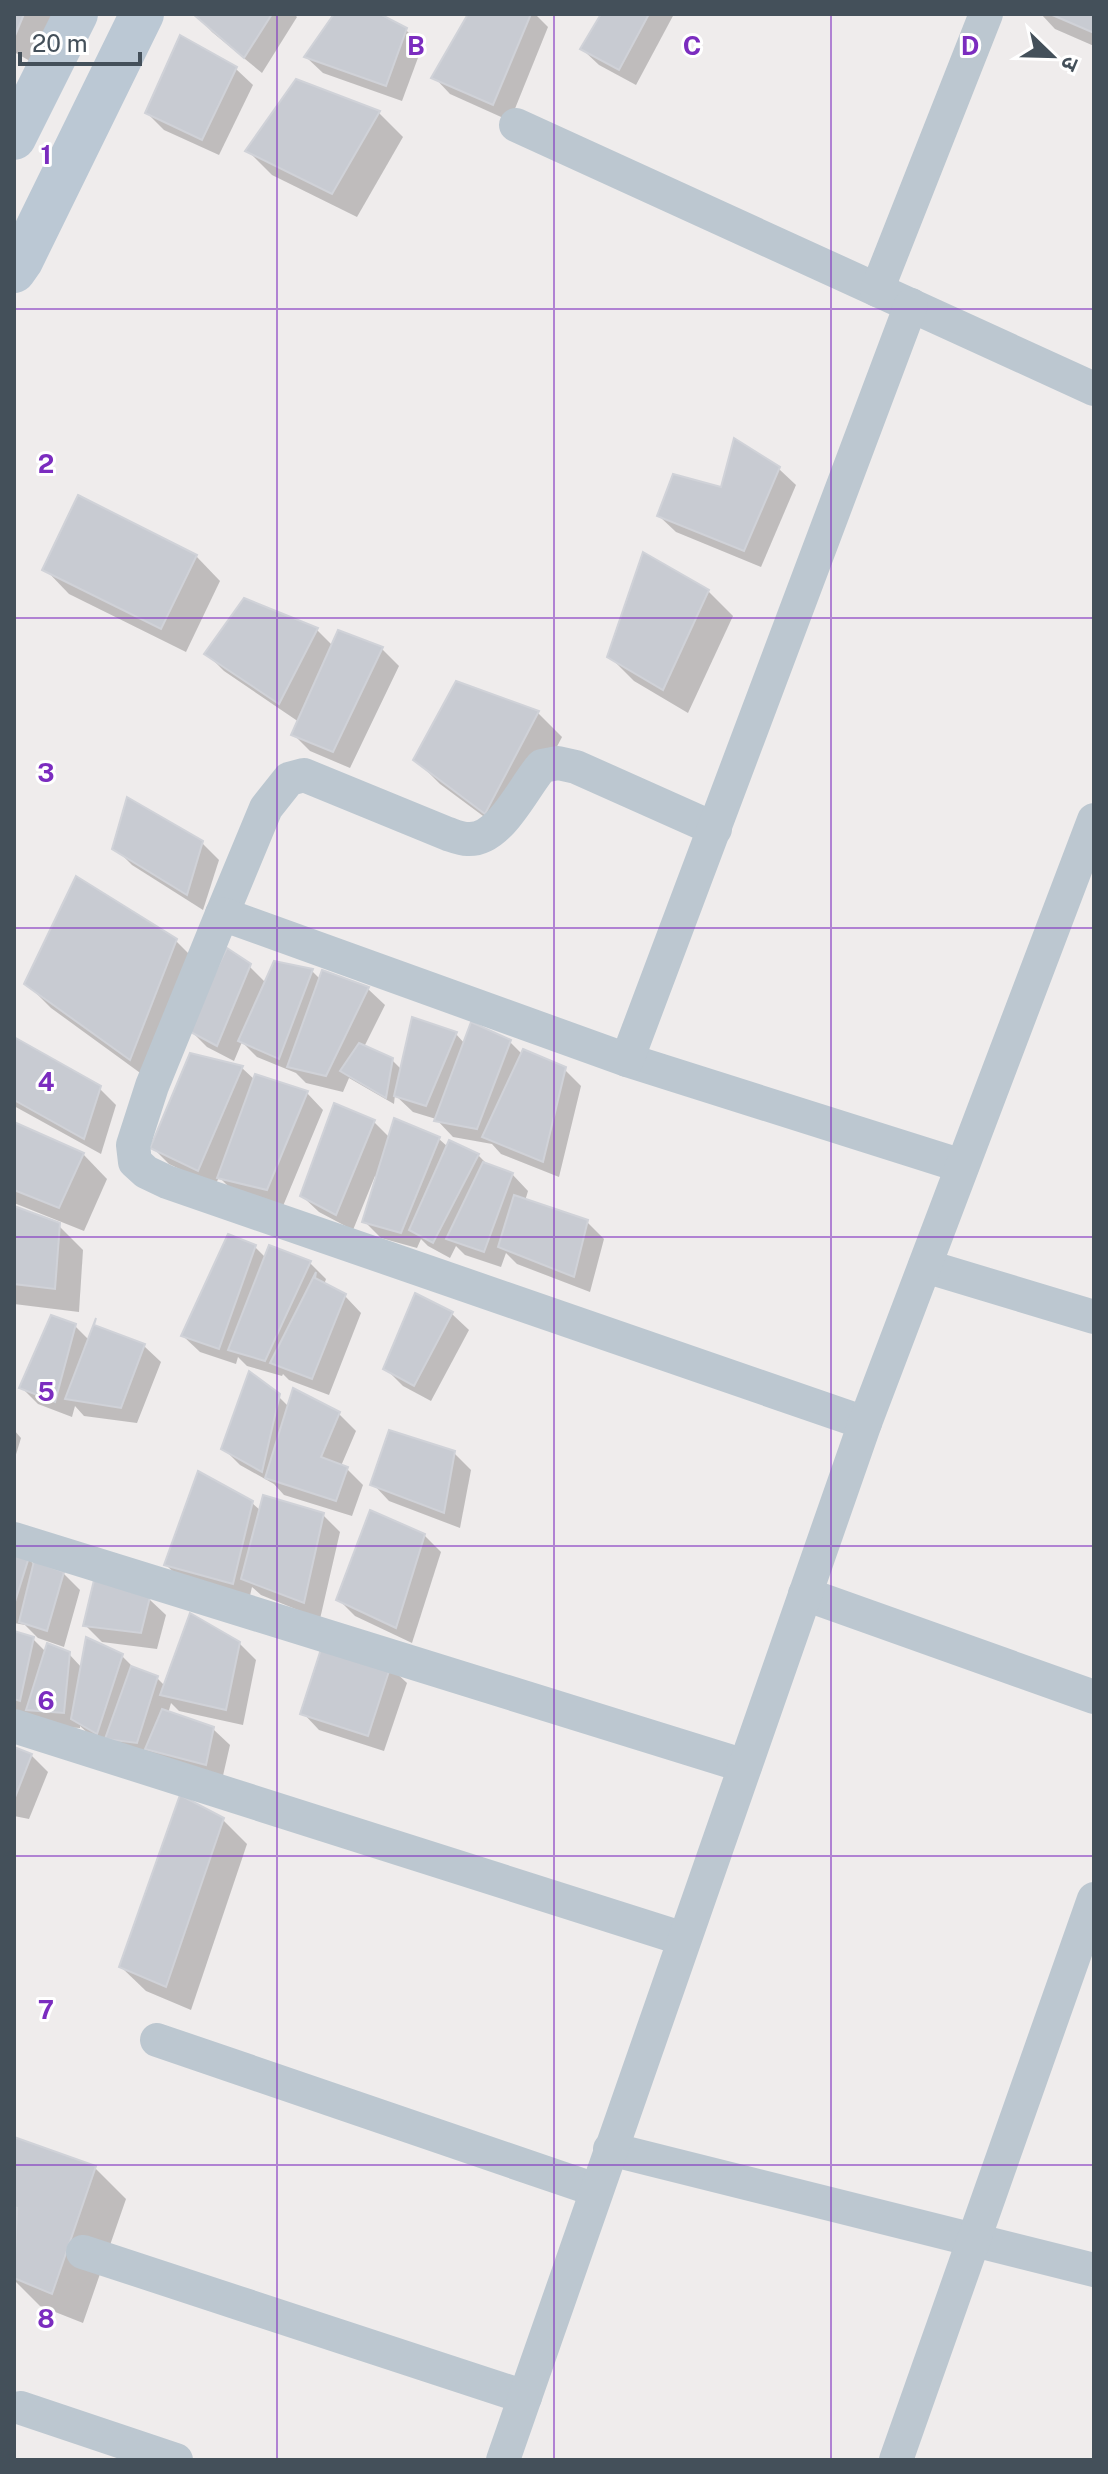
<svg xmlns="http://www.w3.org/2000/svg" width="1108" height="2474" viewBox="0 0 1108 2474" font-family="'Public Sans','Noto Sans Devanagari',sans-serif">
<rect width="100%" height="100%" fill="#efecec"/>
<g fill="#0003">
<polygon points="14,14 59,14 37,65 14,52"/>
<polygon points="196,14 294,14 297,17 262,73 212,32"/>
<polygon points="337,14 376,14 406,30 422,47 402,101 323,73 306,57"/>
<polygon points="470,14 535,14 548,27 510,121 450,94 434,77"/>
<polygon points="603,14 674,14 636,85 599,65 582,49"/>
<polygon points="1041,14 1094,14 1094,46 1055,29"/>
<polygon points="236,69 253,85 219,155 164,130 147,113"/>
<polygon points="379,113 403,137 357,217 272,175 248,151"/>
<polygon points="779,469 796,485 761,567 676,532 659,516"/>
<polygon points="196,556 220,581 186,652 69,594 45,569"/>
<polygon points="708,591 733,616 688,713 634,681 609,656"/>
<polygon points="317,630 333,646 382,649 399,666 350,768 310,751 294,735 299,722 224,671 207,654"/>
<polygon points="538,713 562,737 510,836 440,784 416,760"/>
<polygon points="202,843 219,860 203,910 132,865 115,848"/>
<polygon points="176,941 201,966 154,1083 51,1008 26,983"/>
<polygon points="249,966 266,983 312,971 321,980 323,973 368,989 385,1005 364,1047 392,1060 402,1070 456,1034 465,1044 510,1042 523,1055 564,1069 581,1086 559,1177 501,1154 492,1144 453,1137 436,1119 413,1112 395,1095 394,1104 349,1078 343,1092 306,1083 296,1073 257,1057 242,1042 234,1061 207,1047 190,1030"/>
<polygon points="14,1039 99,1088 116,1105 101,1154 14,1106"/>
<polygon points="191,1055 242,1068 255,1080 307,1093 323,1110 283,1206 236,1194 219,1177 215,1186 169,1164 153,1148"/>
<polygon points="395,1121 439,1139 448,1147 478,1155 489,1166 512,1174 528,1191 525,1201 587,1222 604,1239 590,1292 517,1264 506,1253 501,1267 465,1255 456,1246 450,1258 428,1246 421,1239 417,1248 381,1238 364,1221 378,1177 375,1176 353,1230 319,1212 302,1196 374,1122 390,1138"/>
<polygon points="14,1124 83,1154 107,1179 84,1231 14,1203"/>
<polygon points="14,1209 58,1225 83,1250 79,1312 14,1304"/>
<polygon points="254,1246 266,1258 309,1262 326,1279 324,1285 345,1296 361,1313 329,1395 289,1380 283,1374 282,1376 247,1366 238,1357 236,1364 200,1352 183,1336"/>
<polygon points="452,1314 469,1330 431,1401 403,1386 386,1369"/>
<polygon points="75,1326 90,1341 144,1346 161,1362 137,1423 84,1416 75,1406 72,1417 38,1404 21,1387"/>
<polygon points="278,1396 289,1407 339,1414 356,1431 341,1466 347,1469 363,1485 352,1516 284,1495 274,1484 240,1465 223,1448"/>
<polygon points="14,1430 21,1438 14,1461"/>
<polygon points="454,1453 471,1470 460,1528 389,1501 373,1484"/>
<polygon points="252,1503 261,1511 323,1515 340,1532 320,1619 261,1595 252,1587 249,1600 183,1581 166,1565"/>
<polygon points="424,1535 441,1552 412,1643 355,1616 338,1599"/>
<polygon points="14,1554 28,1558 35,1566 63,1573 80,1590 64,1647 38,1638 25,1625 14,1623"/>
<polygon points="149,1599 166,1615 157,1649 102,1642 85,1625"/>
<polygon points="14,1633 33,1639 46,1652 69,1654 82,1668 122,1656 136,1670 157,1678 165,1686 239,1643 256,1660 243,1725 179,1711 171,1703 168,1714 213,1729 230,1745 222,1780 90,1735 80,1726 80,1728 45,1726 14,1711"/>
<polygon points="390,1667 407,1683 384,1751 319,1730 303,1713"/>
<polygon points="14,1749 31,1755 48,1772 29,1819 14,1816"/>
<polygon points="223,1820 247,1844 191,2010 146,1991 121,1967"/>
<polygon points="14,2139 95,2168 126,2199 83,2323 40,2306 14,2280 17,2222 14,2221"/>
</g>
<g fill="#c8cbd2" stroke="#d0d2d8" stroke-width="2">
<polygon points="14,14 24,14 14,38"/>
<polygon points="193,14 272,14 244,58"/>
<polygon points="334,14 380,14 407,28 386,86 304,57"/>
<polygon points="468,14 531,14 493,105 431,78"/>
<polygon points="601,14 649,14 619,70 580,49"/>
<polygon points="1050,14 1094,14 1094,33"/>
<polygon points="180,35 237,67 202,140 145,113"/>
<polygon points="296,79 380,111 332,194 245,151"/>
<polygon points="734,438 780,467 744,551 657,516 673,474 721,487"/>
<polygon points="78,495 197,555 161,629 42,570"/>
<polygon points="643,552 709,590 663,690 607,657"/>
<polygon points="244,598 318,628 279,704 204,654"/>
<polygon points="338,630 383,647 333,752 291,735"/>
<polygon points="456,681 539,711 485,814 413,760"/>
<polygon points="127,797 203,841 187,895 112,849"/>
<polygon points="76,876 177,939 130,1060 24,984"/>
<polygon points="227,948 251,964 217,1046 187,1030"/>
<polygon points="274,961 313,969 279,1059 238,1041"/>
<polygon points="322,970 369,987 326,1076 287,1067"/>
<polygon points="412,1017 457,1032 426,1106 394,1096"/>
<polygon points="471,1022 511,1040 477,1129 434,1121"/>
<polygon points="14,1037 101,1086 84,1139 14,1100"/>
<polygon points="359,1043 393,1058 386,1098 340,1071"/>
<polygon points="523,1049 566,1067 543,1162 482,1137"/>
<polygon points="190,1053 243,1066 198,1171 150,1148"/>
<polygon points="255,1074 308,1091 267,1190 217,1178"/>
<polygon points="334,1103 375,1120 336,1215 300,1196"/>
<polygon points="394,1118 440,1137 401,1233 362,1222"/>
<polygon points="14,1122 84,1153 59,1208 14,1190"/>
<polygon points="449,1140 479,1154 433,1243 409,1230"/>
<polygon points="483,1162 513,1173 484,1252 446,1239"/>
<polygon points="514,1195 588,1220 574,1277 498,1247"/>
<polygon points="14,1206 60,1223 55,1289 14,1284"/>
<polygon points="228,1234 256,1245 219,1349 181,1336"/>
<polygon points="269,1245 311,1261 265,1361 228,1350"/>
<polygon points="316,1272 315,1278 346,1294 312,1379 270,1363"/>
<polygon points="415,1293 453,1312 414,1386 383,1369"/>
<polygon points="51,1315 76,1324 55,1402 19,1388"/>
<polygon points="96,1318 94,1325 145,1344 121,1408 65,1399"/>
<polygon points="249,1371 280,1394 262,1472 221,1449"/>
<polygon points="293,1388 340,1412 321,1457 348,1467 336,1501 265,1478"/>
<polygon points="389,1430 455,1451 444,1513 370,1485"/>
<polygon points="198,1471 253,1501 233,1584 164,1565"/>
<polygon points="263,1495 324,1513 304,1603 241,1579"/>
<polygon points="370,1510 425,1534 396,1628 336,1600"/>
<polygon points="14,1551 29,1557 14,1605"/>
<polygon points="34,1561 64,1572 47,1631 19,1622"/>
<polygon points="94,1580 150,1597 141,1633 83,1626"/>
<polygon points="190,1613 240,1642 226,1710 160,1695"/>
<polygon points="14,1631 34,1637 20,1701 14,1699"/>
<polygon points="86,1637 123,1654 97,1734 71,1719"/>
<polygon points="47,1643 70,1652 64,1713 26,1710"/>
<polygon points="323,1643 391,1665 368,1736 300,1714"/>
<polygon points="131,1666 158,1676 137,1743 105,1739"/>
<polygon points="162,1709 214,1727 206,1765 145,1749"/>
<polygon points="14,1747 32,1754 14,1800"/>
<polygon points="180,1795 224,1818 166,1987 119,1967"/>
<polygon points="14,2137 96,2166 52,2294 14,2278 17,2208 14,2207"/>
</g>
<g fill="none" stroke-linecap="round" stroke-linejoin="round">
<g stroke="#bcc7d0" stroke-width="34">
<polyline points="516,125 1094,389"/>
<polyline points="877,290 986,14"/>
<path d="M222,914L266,808L289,779L304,775L448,834C454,836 461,839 467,839C500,842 523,787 542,766L558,763L576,767L715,829"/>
<polyline points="627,1060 962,1166"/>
<polyline points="925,1266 1094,1317"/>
<polyline points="865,1423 167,1182 146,1172 135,1162 133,1145 152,1086 222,914 627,1060 911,305"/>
<polyline points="14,1539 745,1766"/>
<polyline points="805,1594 1094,1697"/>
<polyline points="14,1726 684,1939"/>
<polyline points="157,2040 596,2190"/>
<polyline points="610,2149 1094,2270"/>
<polyline points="83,2252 525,2397"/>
<polyline points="21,2408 176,2460"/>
<polyline points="503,2460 865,1423 1094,820"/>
<polyline points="896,2460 1094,1899"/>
</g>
<g stroke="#bbc8d4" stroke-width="44">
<polyline points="14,138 76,14"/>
<polyline points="14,271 21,261 142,14"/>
</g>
</g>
<path fill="none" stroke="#7b2cbf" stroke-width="2" stroke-opacity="0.55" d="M277,14V2460M554,14V2460M831,14V2460M14,309H1094M14,618H1094M14,928H1094M14,1237H1094M14,1546H1094M14,1856H1094M14,2165H1094"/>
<g font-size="26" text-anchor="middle" font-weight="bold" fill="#7b2cbf" stroke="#fff" stroke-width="6" stroke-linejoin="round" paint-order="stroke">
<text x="416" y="55">B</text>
<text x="692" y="55">C</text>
<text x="970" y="55">D</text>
<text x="46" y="164">1</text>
<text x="46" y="473">2</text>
<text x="46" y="782">3</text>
<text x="46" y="1091">4</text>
<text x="46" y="1401">5</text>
<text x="46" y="1710">6</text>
<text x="46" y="2019">7</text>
<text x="46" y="2328">8</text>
</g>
<rect width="1108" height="2474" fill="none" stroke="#44505a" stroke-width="32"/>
<g transform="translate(1052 56) rotate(113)" stroke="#ffffff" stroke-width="6" paint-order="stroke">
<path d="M0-6L14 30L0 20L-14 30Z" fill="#44505a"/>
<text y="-12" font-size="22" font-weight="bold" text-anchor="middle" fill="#44505a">उ</text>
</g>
<path d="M20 52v12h120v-12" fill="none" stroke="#44505a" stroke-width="4"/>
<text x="32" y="52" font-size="24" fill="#44505a" stroke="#ffffff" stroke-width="6" paint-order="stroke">20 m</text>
</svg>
